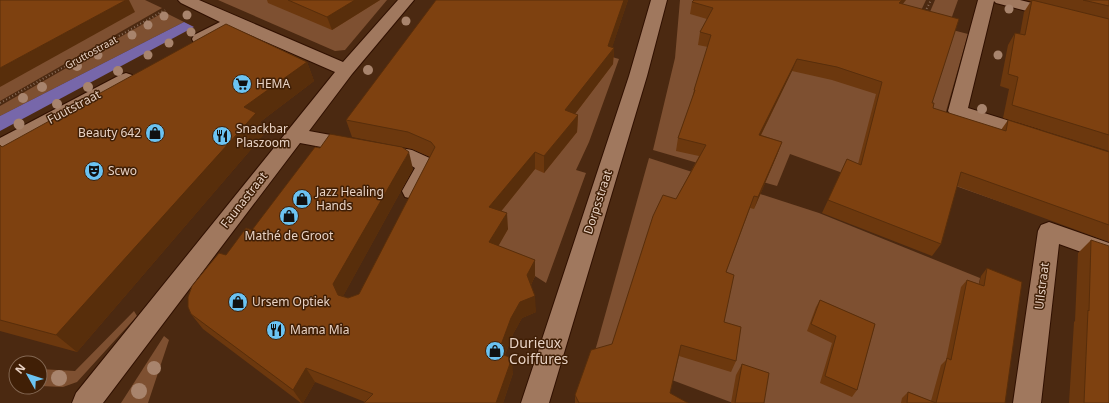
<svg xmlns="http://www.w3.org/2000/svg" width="1109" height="403" viewBox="0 0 1109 403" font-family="'Noto Sans',sans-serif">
<rect width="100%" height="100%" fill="#4b2911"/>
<g fill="#7e5031">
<polygon points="87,0 145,0 162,8 0,101 0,40"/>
<polygon points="218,0 387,0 345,50 335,51"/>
<polygon points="680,0 926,0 918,17 879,11 968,34 945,115 1109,240 913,171 901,194 790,154 777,186 653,150 675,58"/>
<polygon points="935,0 958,0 949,25 927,19"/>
<polygon points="164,12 184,22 0,116 0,106"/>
<polygon points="505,26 619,59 589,142 576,170 586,173 546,283 535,276 523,298 443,162"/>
<polygon points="649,158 819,213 980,278 955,403 733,403 595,351"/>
<polygon points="134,311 137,316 77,382 63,387 40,386 40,369 75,371"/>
<polygon points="164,336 169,340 148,403 121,403"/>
</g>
<polygon fill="#7767aa" points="184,22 194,27 0,131 0,116"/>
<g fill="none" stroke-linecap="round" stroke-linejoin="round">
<defs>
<g id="minor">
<path d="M178,0H199L343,62L398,0H414L352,74L309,131L412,150L434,160L437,165L421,197L413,199L405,197L402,191L415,168L407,163L300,143L103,403H72L76,393L335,72L234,28C222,34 207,46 194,43L192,39L194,35L220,22L181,3Z"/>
<polygon points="651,0 667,0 647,76 549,403 521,403 629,76"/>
<polygon points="978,0 1020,0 1109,22 1109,32 996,3 994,1 968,108 1039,130 1042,135 1039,140 1032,142 1025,140 951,115 948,111"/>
<polygon points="126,73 132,75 135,79 132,83 7,152 0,154 0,138 120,75"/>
<polygon points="1049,222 1109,243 1109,262 1059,244 1041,403 1013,403 1038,231 1041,225"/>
</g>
</defs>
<use href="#minor" stroke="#301000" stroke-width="2"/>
<g stroke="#896c58" stroke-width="2" stroke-dasharray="1 2.5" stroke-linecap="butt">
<polyline points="925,12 931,0"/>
<polyline points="0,103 165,10"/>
</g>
<use href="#minor" fill="#a0785e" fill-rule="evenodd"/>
</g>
<g fill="#a8846d">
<circle cx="1009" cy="9" r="4.5"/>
<circle cx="187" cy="15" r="4.5"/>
<circle cx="164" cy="16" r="4.5"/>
<circle cx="406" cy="21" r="4.5"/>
<circle cx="148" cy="25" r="4.5"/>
<circle cx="191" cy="32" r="4.5"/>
<circle cx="132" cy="35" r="4.5"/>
<circle cx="169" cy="43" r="4.5"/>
<circle cx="98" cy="55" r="4.5"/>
<circle cx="148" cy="55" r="4.5"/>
<circle cx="998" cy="55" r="4.5"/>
<circle cx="77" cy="66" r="5"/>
<circle cx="368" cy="70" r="5"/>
<circle cx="118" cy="71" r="5"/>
<circle cx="42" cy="87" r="5"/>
<circle cx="88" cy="87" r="5"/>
<circle cx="23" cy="98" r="5"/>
<circle cx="57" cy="104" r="5"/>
<circle cx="982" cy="109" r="5"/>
<circle cx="19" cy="124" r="5.5"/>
<circle cx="154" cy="368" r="7"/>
<circle cx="59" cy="378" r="8"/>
<circle cx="139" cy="391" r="8"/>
</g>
<g fill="#6c380e">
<polygon points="267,0 380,0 332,30 268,3"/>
<polygon points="628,0 612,47 614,48 613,64 575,114 578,115 577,132 544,173 535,169 501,211 508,229 498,246 535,260 535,276 531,285 536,312 522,318 513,334 505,355 513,373 503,403 364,403 365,402 315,382 303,403 301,403 203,329 191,314 226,255 252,230 413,169 343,296 348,298 359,294 430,157 412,149 352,137 346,120"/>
<polygon points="1027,0 1109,0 1109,151 1003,118 1009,89 1000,86 1008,45 1015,33 1020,34 1024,12 1031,1"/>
<polygon points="692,2 903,4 933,108 1001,130 1008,120 1109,152 1109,242 957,186 941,244 932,256 822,213 847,159 858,164 876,94 832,80 792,71 761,135 782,142 777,155 754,209 750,208 726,272 724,322 736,361 731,372 679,356 670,393 688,403 575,403 575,395 612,344 676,199 699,156 676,151 678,138 692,99 694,90 708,47 698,45 700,32 707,19 690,14"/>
<polygon points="307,62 314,81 260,122 265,133 77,352 0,331 0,145 2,147"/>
<polygon points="1091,240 1109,403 1069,403 1074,322 1075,321 1078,253"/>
<polygon points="987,268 1005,403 901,403 902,398 908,392 931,401 941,365 946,360 961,287 967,280 979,284 981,276"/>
<polygon points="820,300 875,324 857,390 852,397 820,383 832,343 807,331 816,307"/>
<polygon points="742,364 764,403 731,403 736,375"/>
</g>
<g fill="#582e0b">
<polygon points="126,0 129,0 135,12 0,87 0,68"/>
<polygon points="355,0 380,0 332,30 327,17"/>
<polygon points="624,0 628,0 610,54 614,48 613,64 565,127 565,110 608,46"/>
<polygon points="902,0 906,0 894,15 899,3"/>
<polygon points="797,59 792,71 755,147 759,135"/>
<polygon points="307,62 314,81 260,122 265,133 77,352 56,335 244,107"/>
<polygon points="578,115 577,132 544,173 544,156"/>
<polygon points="782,142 777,155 754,209 758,197"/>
<polygon points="409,152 413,169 341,300 333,284"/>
<polygon points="535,152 535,169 491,224 489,207"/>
<polygon points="507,213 508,229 491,259 489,242"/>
<polygon points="535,260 535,276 528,291 527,275"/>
<polygon points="535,296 536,312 522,318 513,334 500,367 498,353 511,318 520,302"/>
<polygon points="512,358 513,373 503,403 496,403"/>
<polygon points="306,368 315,382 303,403 302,403 293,390"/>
</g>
<g fill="#7e4110" stroke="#582e0b">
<polygon points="0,0 126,0 0,68"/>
<polygon points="288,0 355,0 327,17"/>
<polygon points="436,0 624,0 608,46 614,48 565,110 578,115 544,156 535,152 489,207 507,213 489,242 535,260 527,275 535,296 520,302 511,318 498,353 512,358 496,403 364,403 373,394 306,368 293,390 191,314 188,307 188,297 192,286 219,253 226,255 246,228 252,230 315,147 320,148 330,134 402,147 409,152 333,284 338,295 348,298 359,294 435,147 431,142 408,132 346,120"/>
<polygon points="694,0 902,0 899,3 959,19 932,103 934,103 933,108 1006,131 1008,120 1109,152 1109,225 961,172 941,244 828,200 847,159 861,165 882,82 837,67 797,59 759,135 782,142 758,197 754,196 726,272 734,275 724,322 741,327 736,361 681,345 670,393 688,403 579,403 575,395 591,350 612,344 653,216 663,195 676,199 706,145 678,138 695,90 694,90 711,35 700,32 713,8 692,2"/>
<polygon points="1032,0 1109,19 1109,135 1012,105 1018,77 1008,74 1015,33 1025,35"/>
<polygon points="1083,0 1109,0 1109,6"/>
<polygon points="226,24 307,62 244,107 256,113 56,335 0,320 0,145 2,147"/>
<polygon points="1091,240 1109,246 1109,403 1084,403 1088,310 1089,311"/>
<polygon points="987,268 1022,282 1005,403 936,403 947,358 951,360 967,280 984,286"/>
<polygon points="820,300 875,324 857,390 825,376 836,336 811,324"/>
<polygon points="742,364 769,373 764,403 735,403"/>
<polygon points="908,392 936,403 907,403"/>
</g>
<defs>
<symbol id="supermarket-disc" viewBox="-11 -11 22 22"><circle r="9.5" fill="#6bc3f2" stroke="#401f06"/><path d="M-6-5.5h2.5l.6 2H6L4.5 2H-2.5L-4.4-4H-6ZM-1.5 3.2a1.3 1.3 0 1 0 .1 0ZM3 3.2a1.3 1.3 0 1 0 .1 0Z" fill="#111"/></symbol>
<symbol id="shop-disc" viewBox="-11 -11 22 22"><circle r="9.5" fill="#6bc3f2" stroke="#401f06"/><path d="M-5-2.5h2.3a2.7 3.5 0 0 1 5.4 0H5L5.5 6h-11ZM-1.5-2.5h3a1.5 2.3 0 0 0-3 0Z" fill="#111"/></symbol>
<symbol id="restaurant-disc" viewBox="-11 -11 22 22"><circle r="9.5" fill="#6bc3f2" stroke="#401f06"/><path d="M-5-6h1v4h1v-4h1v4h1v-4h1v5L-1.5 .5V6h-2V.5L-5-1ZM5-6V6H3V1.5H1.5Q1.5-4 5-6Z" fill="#111"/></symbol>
<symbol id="theatre-disc" viewBox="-11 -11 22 22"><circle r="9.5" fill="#6bc3f2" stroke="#401f06"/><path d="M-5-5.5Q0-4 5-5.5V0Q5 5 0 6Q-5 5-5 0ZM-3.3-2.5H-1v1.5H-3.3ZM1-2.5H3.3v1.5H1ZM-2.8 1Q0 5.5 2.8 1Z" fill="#111"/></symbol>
</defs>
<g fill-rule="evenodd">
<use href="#supermarket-disc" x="231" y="73" width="22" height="22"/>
<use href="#shop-disc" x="144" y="122" width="22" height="22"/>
<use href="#restaurant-disc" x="211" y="125" width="22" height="22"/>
<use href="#theatre-disc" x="83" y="160" width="22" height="22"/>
<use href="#shop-disc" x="291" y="188" width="22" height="22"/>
<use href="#shop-disc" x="278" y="205" width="22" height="22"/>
<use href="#shop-disc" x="227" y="291" width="22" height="22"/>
<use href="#restaurant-disc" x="265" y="319" width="22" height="22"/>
<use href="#shop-disc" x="484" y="340" width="22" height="22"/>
</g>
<g text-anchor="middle" stroke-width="3" stroke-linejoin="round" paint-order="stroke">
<g font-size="10" fill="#e8d2c4" stroke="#401f06">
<text transform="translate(91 52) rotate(-29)" y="4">Gruttostraat</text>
</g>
<g font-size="12" fill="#e8d2c4" stroke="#401f06" text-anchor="start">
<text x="256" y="88">HEMA</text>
<text x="236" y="133">Snackbar<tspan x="236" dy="14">Plaszoom</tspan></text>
<text x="141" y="137" text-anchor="end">Beauty 642</text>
<text x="108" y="175">Scwo</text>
<text x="316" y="196">Jazz Healing<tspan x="316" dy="14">Hands</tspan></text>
<text x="289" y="240" text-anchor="middle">Mathé de Groot</text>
<text x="252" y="306">Ursem Optiek</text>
<text x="290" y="334">Mama Mia</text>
</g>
<g font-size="12" fill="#e8d2c4" stroke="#401f06">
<text transform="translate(74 107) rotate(-28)" y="4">Fuutstraat</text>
<text transform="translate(244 200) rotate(-52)" y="4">Faunastraat</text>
<text transform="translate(598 202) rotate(-72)" y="4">Dorpsstraat</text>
<text transform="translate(1042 286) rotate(-83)" y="4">Uilstraat</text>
</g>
<g font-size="14" fill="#e8d2c4" stroke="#401f06" text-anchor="start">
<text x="509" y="348">Durieux<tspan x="509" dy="16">Coiffures</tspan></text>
</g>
</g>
<g transform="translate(28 375) rotate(309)"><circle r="19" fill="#401f06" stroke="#836752"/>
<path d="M0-3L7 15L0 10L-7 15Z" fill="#6bc3f2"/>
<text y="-6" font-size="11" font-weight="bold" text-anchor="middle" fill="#e8d2c4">N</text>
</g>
</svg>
